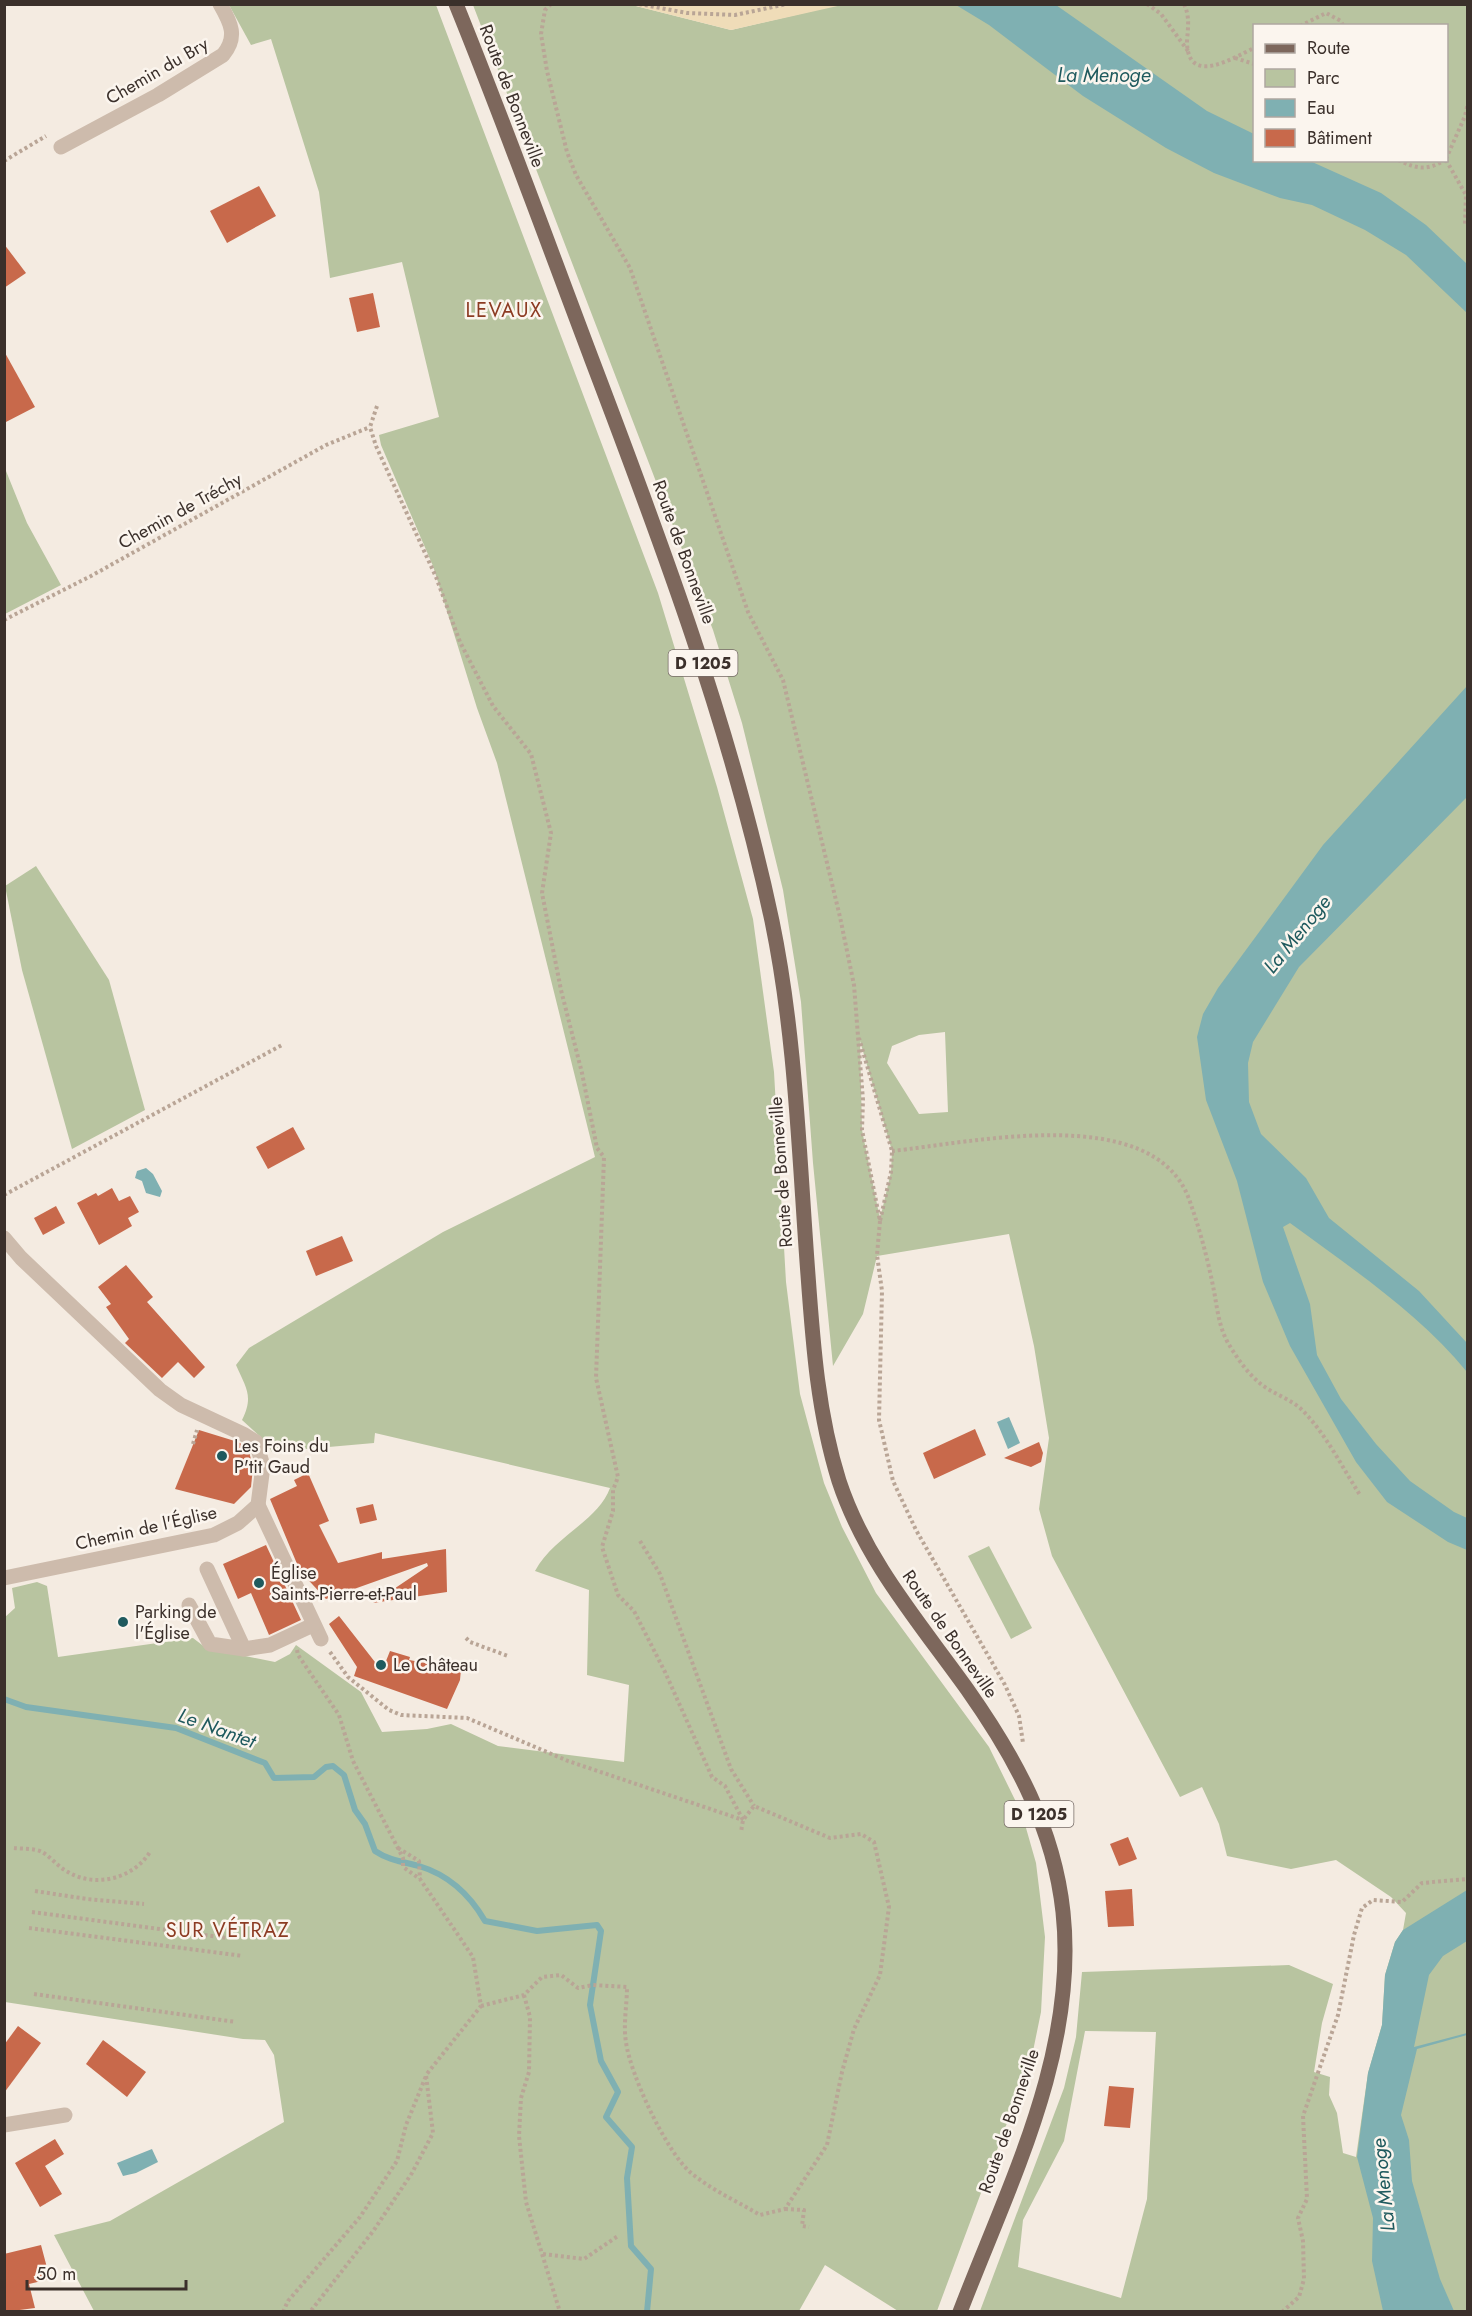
<svg xmlns="http://www.w3.org/2000/svg" width="1472" height="2316" viewBox="0 0 1472 2316" font-family="Jost,sans-serif">
<rect width="100%" height="100%" fill="#f4ebe1"/>
<g fill="#b8c4a0" fill-rule="evenodd">
<path d="M842,4L1467,5V2311H980L1064,2088L1076,2037L1082,1972L1289,1965L1333,1984L1322,2023L1314,2072L1330,2077L1329,2095L1337,2113L1343,2153L1356,2157L1368,2073L1382,2025L1385,1975L1395,1942L1403,1930L1406,1913L1391,1897L1336,1860L1291,1869L1227,1856L1219,1824L1202,1787L1180,1797L1052,1556L1039,1509L1049,1438L1034,1346L1009,1234L877,1256L863,1314L833,1366L813,1163L801,1002L783,890L742,723L713,630L473,5H632L731,30ZM1254,26H1446V160H1254ZM945,1032L948,1112L919,1114L887,1063L892,1046L919,1035ZM860,1041L892,1151L891,1172L880,1219L862,1130ZM1085,2031L1156,2032L1147,2199L1121,2298L1018,2267L1023,2220L1064,2141Z"/>
<path d="M229,5H436L658,593L717,787L753,919L774,1072L786,1282L800,1394L824,1483L842,1527L876,1593L989,1747L1022,1814L1036,1863L1045,1937L1041,2012L1032,2056L937,2311H898L825,2265L799,2311H94L54,2235L110,2221L284,2122L274,2055L265,2040L243,2039L5,2002L4,1618L15,1608L12,1588L37,1582L47,1586L58,1657L193,1638L206,1648L275,1662L290,1654L296,1645L361,1692L382,1732L427,1729L451,1724L498,1746L624,1762L629,1685L587,1675L589,1590L535,1571C553,1537 598,1521 610,1488L375,1433L374,1443L272,1452L264,1440L242,1420C254,1396 246,1388 236,1365L249,1348L443,1232L595,1157L497,763L477,708L433,566L381,445L379,435L439,417L402,262L330,278L319,192L271,39L251,45Z"/>
<polygon points="4,466 27,523 61,585 5,614"/>
<polygon points="36,866 109,980 145,1110 72,1149 22,970 5,886"/>
<polygon points="989,1546 1032,1628 1011,1639 968,1556"/>
</g>
<polygon fill="#efdcb8" points="632,5 632,4 842,5 731,30"/>
<g fill="#7fb0b2">
<polygon points="956,5 1056,5 1207,111 1254,134 1254,160 1310,161 1381,193 1426,225 1467,264 1467,313 1406,255 1365,230 1312,205 1280,198 1214,173 1166,148 1083,96 989,25"/>
<path d="M1467,686V797L1299,967L1253,1042L1248,1063L1249,1102L1261,1134L1306,1178L1329,1218L1419,1291L1467,1343V1372C1419,1313 1351,1268 1290,1223L1283,1227L1310,1304L1317,1355L1341,1399L1376,1444L1410,1481L1454,1512L1467,1518V1550L1448,1542L1387,1502L1356,1462L1290,1346L1263,1282L1237,1181L1206,1100L1197,1037L1203,1014L1218,988L1323,845Z"/>
<polygon points="146,1168 153,1174 162,1191 160,1197 146,1193 142,1181 135,1178 137,1171"/>
<polygon points="1009,1417 1020,1443 1008,1449 997,1422"/>
<polygon points="1467,1890 1467,1941 1443,1956 1429,1975 1414,2047 1467,2033 1467,2035 1417,2049 1401,2115 1409,2140 1412,2181 1440,2279 1454,2311 1383,2311 1372,2261 1373,2218 1357,2157 1368,2073 1382,2025 1385,1975 1395,1942 1403,1930"/>
<polygon points="152,2149 158,2162 136,2173 123,2176 117,2163"/>
</g>
<g fill="none" stroke-linecap="round" stroke-linejoin="round">
<path stroke="#7fb0b2" stroke-width="6" d="M4,1699L26,1707L176,1728L265,1763L274,1778L314,1777L326,1767L333,1766L344,1775L355,1810L365,1824L375,1851C388,1860 404,1862 419,1866C449,1875 470,1895 485,1921L537,1931L597,1925L601,1931L590,2005L601,2061L618,2092L606,2117L632,2147L627,2178L631,2246L651,2269L647,2312"/>
</g>
<g fill="#c8694b">
<polygon points="259,186 276,216 227,243 210,211"/>
<polygon points="4,244 26,273 4,288"/>
<polygon points="373,293 380,327 357,332 349,298"/>
<polygon points="4,351 35,407 4,423"/>
<polygon points="293,1127 305,1149 268,1169 256,1147"/>
<polygon points="112,1188 119,1201 130,1196 139,1212 128,1218 132,1226 99,1245 77,1203 96,1193 98,1196"/>
<polygon points="56,1206 65,1223 43,1235 34,1218"/>
<polygon points="342,1236 353,1261 316,1276 306,1251"/>
<polygon points="126,1265 153,1297 147,1302 205,1367 194,1378 178,1362 162,1378 125,1343 129,1339 106,1307 111,1304 98,1287"/>
<polygon points="975,1429 986,1455 934,1479 923,1453"/>
<polygon points="199,1430 238,1442 248,1448 253,1467 251,1487 234,1504 175,1489"/>
<polygon points="1039,1442 1043,1453 1041,1462 1031,1467 1004,1458"/>
<polygon points="308,1473 329,1521 319,1525 338,1563 382,1552 382,1559 446,1549 447,1592 373,1603 428,1566 427,1563 326,1599 300,1571 270,1499 297,1486 294,1480"/>
<polygon points="373,1504 377,1520 360,1524 356,1508"/>
<polygon points="266,1545 301,1620 269,1635 251,1593 238,1599 223,1564"/>
<polygon points="339,1616 382,1671 390,1651 410,1657 409,1660 461,1669 460,1680 447,1709 354,1676 357,1667 329,1624"/>
<polygon points="1128,1837 1137,1859 1119,1866 1110,1844"/>
<polygon points="1132,1889 1134,1926 1108,1927 1105,1891"/>
<polygon points="18,2026 41,2043 4,2093 4,2045"/>
<polygon points="103,2040 146,2072 127,2097 86,2064"/>
<polygon points="1109,2086 1134,2088 1130,2128 1104,2126"/>
<polygon points="55,2139 64,2154 45,2166 62,2194 40,2207 15,2163"/>
<polygon points="41,2245 50,2279 29,2284 35,2308 4,2312 4,2254"/>
</g>
<g fill="none" stroke-linecap="round" stroke-linejoin="round">
<g stroke="#b9a596" stroke-width="4" stroke-dasharray="3 3" stroke-linecap="butt">
<polyline points="551,4 545,10 541,34 547,71 567,152 576,175 630,268 748,612 783,680 840,917 854,985 863,1100 862,1130 880,1221 891,1172 892,1151 859,1038"/>
<polyline points="639,4 687,13 735,15 787,4"/>
<polyline points="1147,4 1161,14 1188,51"/>
<path d="M1184,4C1190,17 1188,27 1187,41C1187,87 1233,58 1254,48"/>
<polyline points="1300,26 1326,13 1341,21 1343,26"/>
<polyline points="1235,58 1254,64"/>
<polyline points="1446,159 1465,116 1468,103"/>
<path d="M1398,160C1417,169 1427,171 1445,160"/>
<polyline points="1446,160 1466,195 1465,225"/>
<polyline points="4,161 46,136"/>
<polyline points="377,406 370,427 376,446 436,577 460,642 493,706 531,754 551,833 542,893 561,990 582,1073 597,1148 604,1157 596,1378 618,1477 613,1490 613,1511 602,1547 618,1595 634,1611 665,1672 712,1777 725,1786 743,1820"/>
<polyline points="4,620 91,576 326,445 370,427"/>
<path d="M892,1151C970,1143 1153,1101 1189,1199C1199,1227 1207,1256 1213,1286C1217,1305 1218,1325 1228,1343C1237,1358 1248,1374 1262,1385C1274,1394 1290,1399 1301,1409C1325,1432 1342,1467 1360,1495"/>
<polyline points="4,1195 282,1045"/>
<polyline points="880,1221 877,1255 882,1291 879,1420 893,1481 916,1530 1005,1685 1019,1716 1023,1743"/>
<polyline points="193,1444 197,1430"/>
<polyline points="640,1541 660,1574 731,1769 754,1806"/>
<polyline points="466,1638 470,1642 508,1656"/>
<polyline points="297,1650 298,1655 339,1715 353,1761 403,1858 403,1867 420,1879 473,1957 481,2006 426,2075 433,2133 412,2173 374,2230 310,2312"/>
<polyline points="330,1652 348,1677 389,1710 401,1715 467,1718 568,1761 743,1820"/>
<path d="M14,1848C22,1849 35,1848 42,1852C51,1857 58,1867 68,1872C95,1888 133,1879 150,1852"/>
<polyline points="398,1848 419,1861 420,1879"/>
<polyline points="35,1891 87,1899 144,1904"/>
<polyline points="32,1912 227,1938"/>
<polyline points="29,1928 243,1956"/>
<polyline points="34,1994 236,2022"/>
<polyline points="524,1995 530,2017 529,2072 521,2098 519,2136 526,2202 560,2312"/>
<path d="M481,2006L524,1995L542,1977L561,1975L578,1988L593,1985L627,1987C627,2005 623,2025 626,2042C630,2074 666,2151 690,2172C711,2190 737,2201 760,2215L785,2209L827,2145L842,2072L854,2029L880,1975L889,1907L874,1842L861,1834L830,1838L754,1806L743,1820L741,1832"/>
<polyline points="785,2209 804,2210 802,2226 809,2227"/>
<polyline points="543,2254 584,2259 618,2236"/>
<polyline points="283,2312 288,2301 360,2217 397,2161 406,2125 426,2076"/>
<polyline points="1282,2312 1299,2297 1304,2279 1303,2241 1298,2218 1307,2199 1303,2116 1338,2015 1354,1935 1362,1908 1373,1900 1402,1902 1422,1883 1468,1879"/>
</g>
<g stroke="#cdbbac" stroke-width="15">
<path d="M61,147L158,95L223,55C238,37 231,23 220,4"/>
<polyline points="4,1238 21,1258 160,1390 181,1405 243,1434 256,1442 263,1466 258,1505 238,1523 214,1535 4,1578"/>
<polyline points="258,1505 321,1639"/>
<polyline points="207,1569 244,1649 270,1645 313,1625"/>
<polyline points="189,1605 210,1644 244,1649"/>
<polyline points="4,2125 65,2115"/>
</g>
<path stroke="#7d675c" stroke-width="15" d="M456,4C504,122 547,241 592,360C662,544 731,728 772,921C796,1037 799,1157 808,1275C813,1345 818,1414 839,1481C865,1560 919,1622 967,1689C1015,1757 1054,1828 1063,1912C1078,2052 1009,2184 960,2312"/>
</g>
<g fill="#1f5a5e" stroke="#fbf5ee" stroke-width="2">
<circle cx="222" cy="1456" r="6"/>
<circle cx="259" cy="1583" r="6"/>
<circle cx="123" cy="1622" r="6"/>
<circle cx="381" cy="1665" r="6"/>
</g>
<g text-anchor="middle" stroke-width="5" stroke-linejoin="round" paint-order="stroke">
<g fill="#fbf5ee" stroke="#756b66" stroke-width="1.5">
<rect x="668.5" y="650" width="69" height="26" rx="4.5"/>
<rect x="1004.5" y="1801" width="69" height="26" rx="4.5"/>
</g>
<g font-size="16" font-weight="bold" fill="#3b302b">
<text x="703" y="669">D 1205</text>
<text x="1039" y="1820">D 1205</text>
</g>
<g font-size="18" fill="#3b302b" stroke="#fbf5ee">
<text transform="translate(157 71) rotate(-30)" y="6">Chemin du Bry</text>
<text transform="translate(512 96) rotate(69)" y="6">Route de Bonneville</text>
<text transform="translate(180 511) rotate(-29)" y="6">Chemin de Tréchy</text>
<text transform="translate(684 552) rotate(70)" y="6">Route de Bonneville</text>
<text transform="translate(781 1172) rotate(-94)" y="6">Route de Bonneville</text>
<text transform="translate(146 1528) rotate(-13)" y="6">Chemin de l'Église</text>
<text transform="translate(950 1634) rotate(55)" y="6">Route de Bonneville</text>
<text transform="translate(1009 2121) rotate(-71)" y="6">Route de Bonneville</text>
</g>
<g font-size="18" fill="#3b302b" stroke="#fbf5ee" text-anchor="start">
<text x="234" y="1452">Les Foins du<tspan x="234" dy="21">P'tit Gaud</tspan></text>
<text x="271" y="1579">Église<tspan x="271" dy="21">Saints-Pierre-et-Paul</tspan></text>
<text x="135" y="1618">Parking de<tspan x="135" dy="21">l'Église</tspan></text>
<text x="393" y="1671">Le Château</text>
</g>
<g font-size="20" font-style="italic" fill="#1f5a5e" stroke="#fbf5ee">
<text x="1104" y="82">La Menoge</text>
<text transform="translate(1297 934) rotate(-51)" y="7">La Menoge</text>
<text transform="translate(217 1728) rotate(20)" y="7">Le Nantet</text>
<text transform="translate(1383 2185) rotate(-96)" y="7">La Menoge</text>
</g>
<g font-size="20" letter-spacing="1.5" fill="#8c3b22" stroke="#fbf5ee">
<text x="504" y="317">LEVAUX</text>
<text x="228" y="1937">SUR VÉTRAZ</text>
</g>
</g>
<rect width="1472" height="2316" fill="none" stroke="#3b302b" stroke-width="12"/>
<rect x="1253" y="24" width="195" height="138" fill="#fbf5ee" stroke="#aea6a0" stroke-width="1.5"/>
<rect x="1265" y="44" width="30" height="9" fill="#7d675c" stroke="#aea6a0" stroke-width="1.5"/>
<text x="1307" y="54" font-size="18" fill="#3b302b">Route</text>
<rect x="1265" y="69" width="30" height="18" fill="#b8c4a0" stroke="#aea6a0" stroke-width="1.5"/>
<text x="1307" y="84" font-size="18" fill="#3b302b">Parc</text>
<rect x="1265" y="99" width="30" height="18" fill="#7fb0b2" stroke="#aea6a0" stroke-width="1.5"/>
<text x="1307" y="114" font-size="18" fill="#3b302b">Eau</text>
<rect x="1265" y="129" width="30" height="18" fill="#c8694b" stroke="#aea6a0" stroke-width="1.5"/>
<text x="1307" y="144" font-size="18" fill="#3b302b">Bâtiment</text>
<path d="M27 2280v9h159v-9" fill="none" stroke="#3b302b" stroke-width="3"/>
<text x="36" y="2280" font-size="18" fill="#3b302b" stroke="#fbf5ee" stroke-width="4.5" paint-order="stroke">50 m</text>
</svg>
